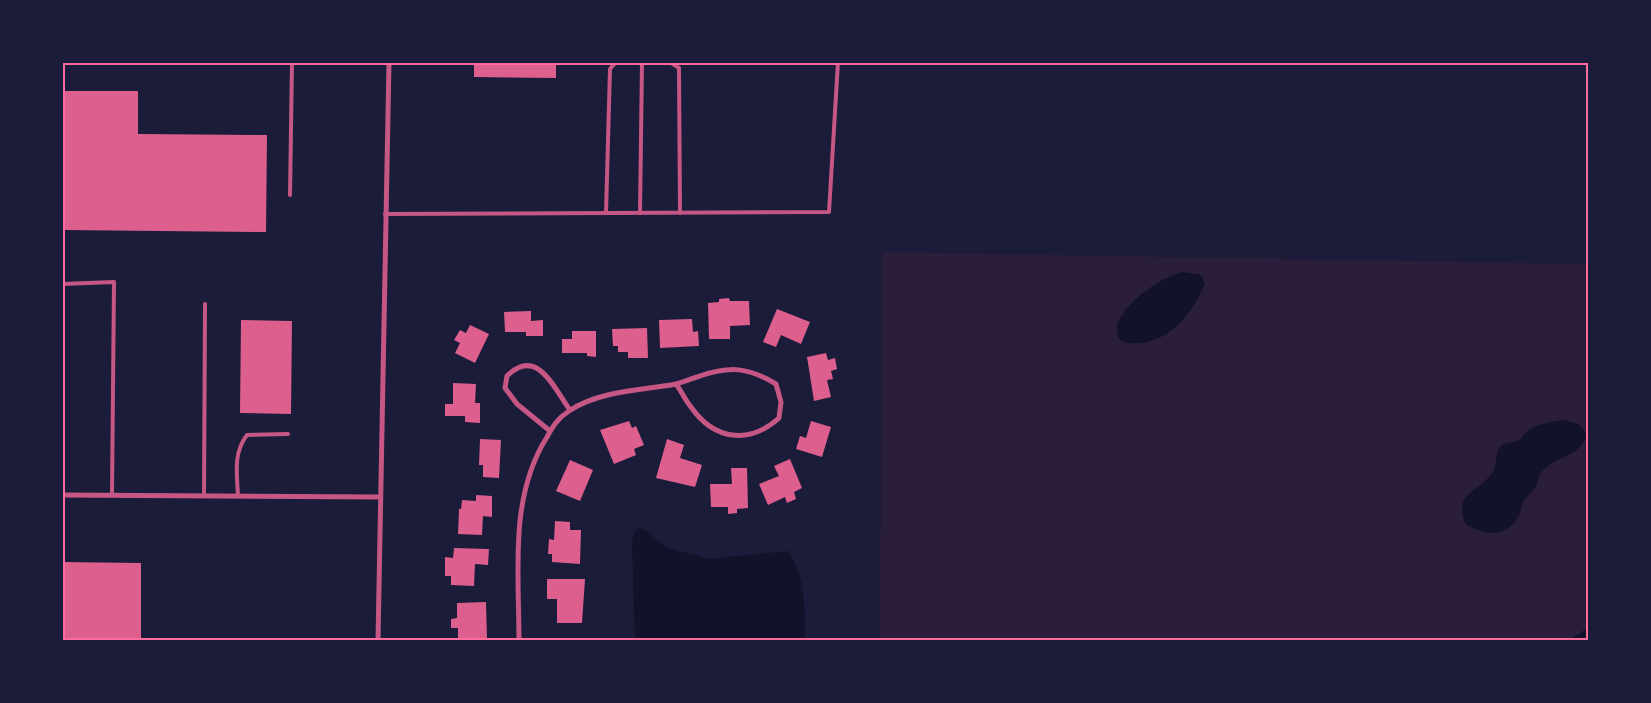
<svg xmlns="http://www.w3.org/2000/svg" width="1651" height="703" viewBox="0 0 1651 703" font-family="Jost,sans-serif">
<rect width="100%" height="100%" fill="#1b1b3a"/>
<polygon fill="#2a1e3b" points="882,252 1588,264 1588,640 880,640"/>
<g fill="#12122b">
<path d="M1182,272L1201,275L1205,283C1191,318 1163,350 1123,342L1118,338C1117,333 1116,327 1118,322C1128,300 1160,278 1182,272Z"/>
<path d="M1563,420C1575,422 1582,424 1587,436C1577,459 1555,455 1541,473C1538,477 1539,480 1537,484C1534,491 1527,496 1523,502C1521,506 1521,510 1520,513C1508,539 1488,536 1466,525C1451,490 1483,493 1494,469C1498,460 1493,451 1504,444C1508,442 1514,443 1519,440C1522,438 1523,434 1526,432C1534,424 1553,422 1563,420Z"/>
<path d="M639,528L645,530L667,548L709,559L788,551C805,575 806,612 805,640H635L632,543L634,532Z"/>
<polygon points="1588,628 1588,640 1569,640"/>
</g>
<g fill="#dd5f8e">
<polygon points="474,62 556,62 556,78 474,77"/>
<polygon points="62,91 138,91 138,134 267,135 266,232 62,230"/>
<polygon points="729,298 730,301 749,301 750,325 730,326 730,339 709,339 708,303 719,302 719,299"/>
<polygon points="777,309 810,322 801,344 781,335 776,347 763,342"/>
<polygon points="531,311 531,321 543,320 543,336 526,336 526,332 505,332 504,312"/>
<polygon points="692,319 693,332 698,331 699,346 660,348 659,320"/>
<polygon points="241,320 292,321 291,414 240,413"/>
<polygon points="470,325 489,334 475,363 455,353 460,343 454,340 460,330 466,333"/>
<polygon points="647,328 648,358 628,358 628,352 618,352 618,346 613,346 612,329"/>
<polygon points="572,331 596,331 596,357 587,356 587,353 562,353 562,339 572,339"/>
<polygon points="826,353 828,360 835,358 837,369 831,371 833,379 827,380 831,397 814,401 807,357"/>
<polygon points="453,383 476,384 475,403 480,403 480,423 465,422 465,416 445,416 445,404 453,404"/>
<polygon points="629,421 632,428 636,426 644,445 634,449 636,455 614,464 600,430"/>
<polygon points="811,421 831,427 822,457 796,449 800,436 806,438"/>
<polygon points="480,439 501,440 499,478 483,477 483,465 479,465"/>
<polygon points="667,439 684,445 680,458 702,465 695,487 656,478"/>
<polygon points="790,459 802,488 794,492 796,499 787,503 785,497 768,505 759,484 779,476 774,466"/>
<polygon points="570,460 593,470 580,501 556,491"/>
<polygon points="731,468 747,468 748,508 737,509 737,513 728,514 728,507 711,507 710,484 732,484"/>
<polygon points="476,495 492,496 492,517 483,516 482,535 458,534 459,509 461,509 462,500 476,501"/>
<polygon points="555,521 570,522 570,530 581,530 580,564 552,562 552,554 548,554 549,539 554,540"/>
<polygon points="454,548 489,549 488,565 475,564 474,586 451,585 451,576 445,576 445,557 453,558"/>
<polygon points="62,562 141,563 141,640 62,640"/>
<polygon points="547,579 585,579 582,623 557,623 557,599 547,599"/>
<polygon points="486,602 487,640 458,640 458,628 451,628 451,619 457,618 457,603"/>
</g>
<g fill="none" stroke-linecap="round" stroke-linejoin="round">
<g stroke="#c65784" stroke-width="4">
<polyline points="670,62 679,68 680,213"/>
<polyline points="290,195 292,62"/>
<polyline points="606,213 610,69 616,62"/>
<polyline points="640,213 642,62"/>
<polyline points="385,214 829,212 838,62"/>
<polyline points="62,284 114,282 112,495"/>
<polyline points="204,496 205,304"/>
<path d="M238,496C237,474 233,453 247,435L288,434"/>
</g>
<g stroke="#c65784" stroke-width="5">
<path d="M550,431L517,404L505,388L507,376C537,346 554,388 570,410"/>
<polyline points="62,495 379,497"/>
<polyline points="378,640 389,62"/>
<path d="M519,640C519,572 509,497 547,437C553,426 558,418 569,411C597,392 638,390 671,385C681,383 690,379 700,376C730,366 748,367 776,384L781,402L779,418C749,445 714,440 691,407C685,400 682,392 676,384"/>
</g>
</g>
<rect width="1651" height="703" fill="none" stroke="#1b1b3a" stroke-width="128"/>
<rect x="64" y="64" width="1523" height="575" fill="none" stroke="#ff6b9d" stroke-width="2"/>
</svg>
